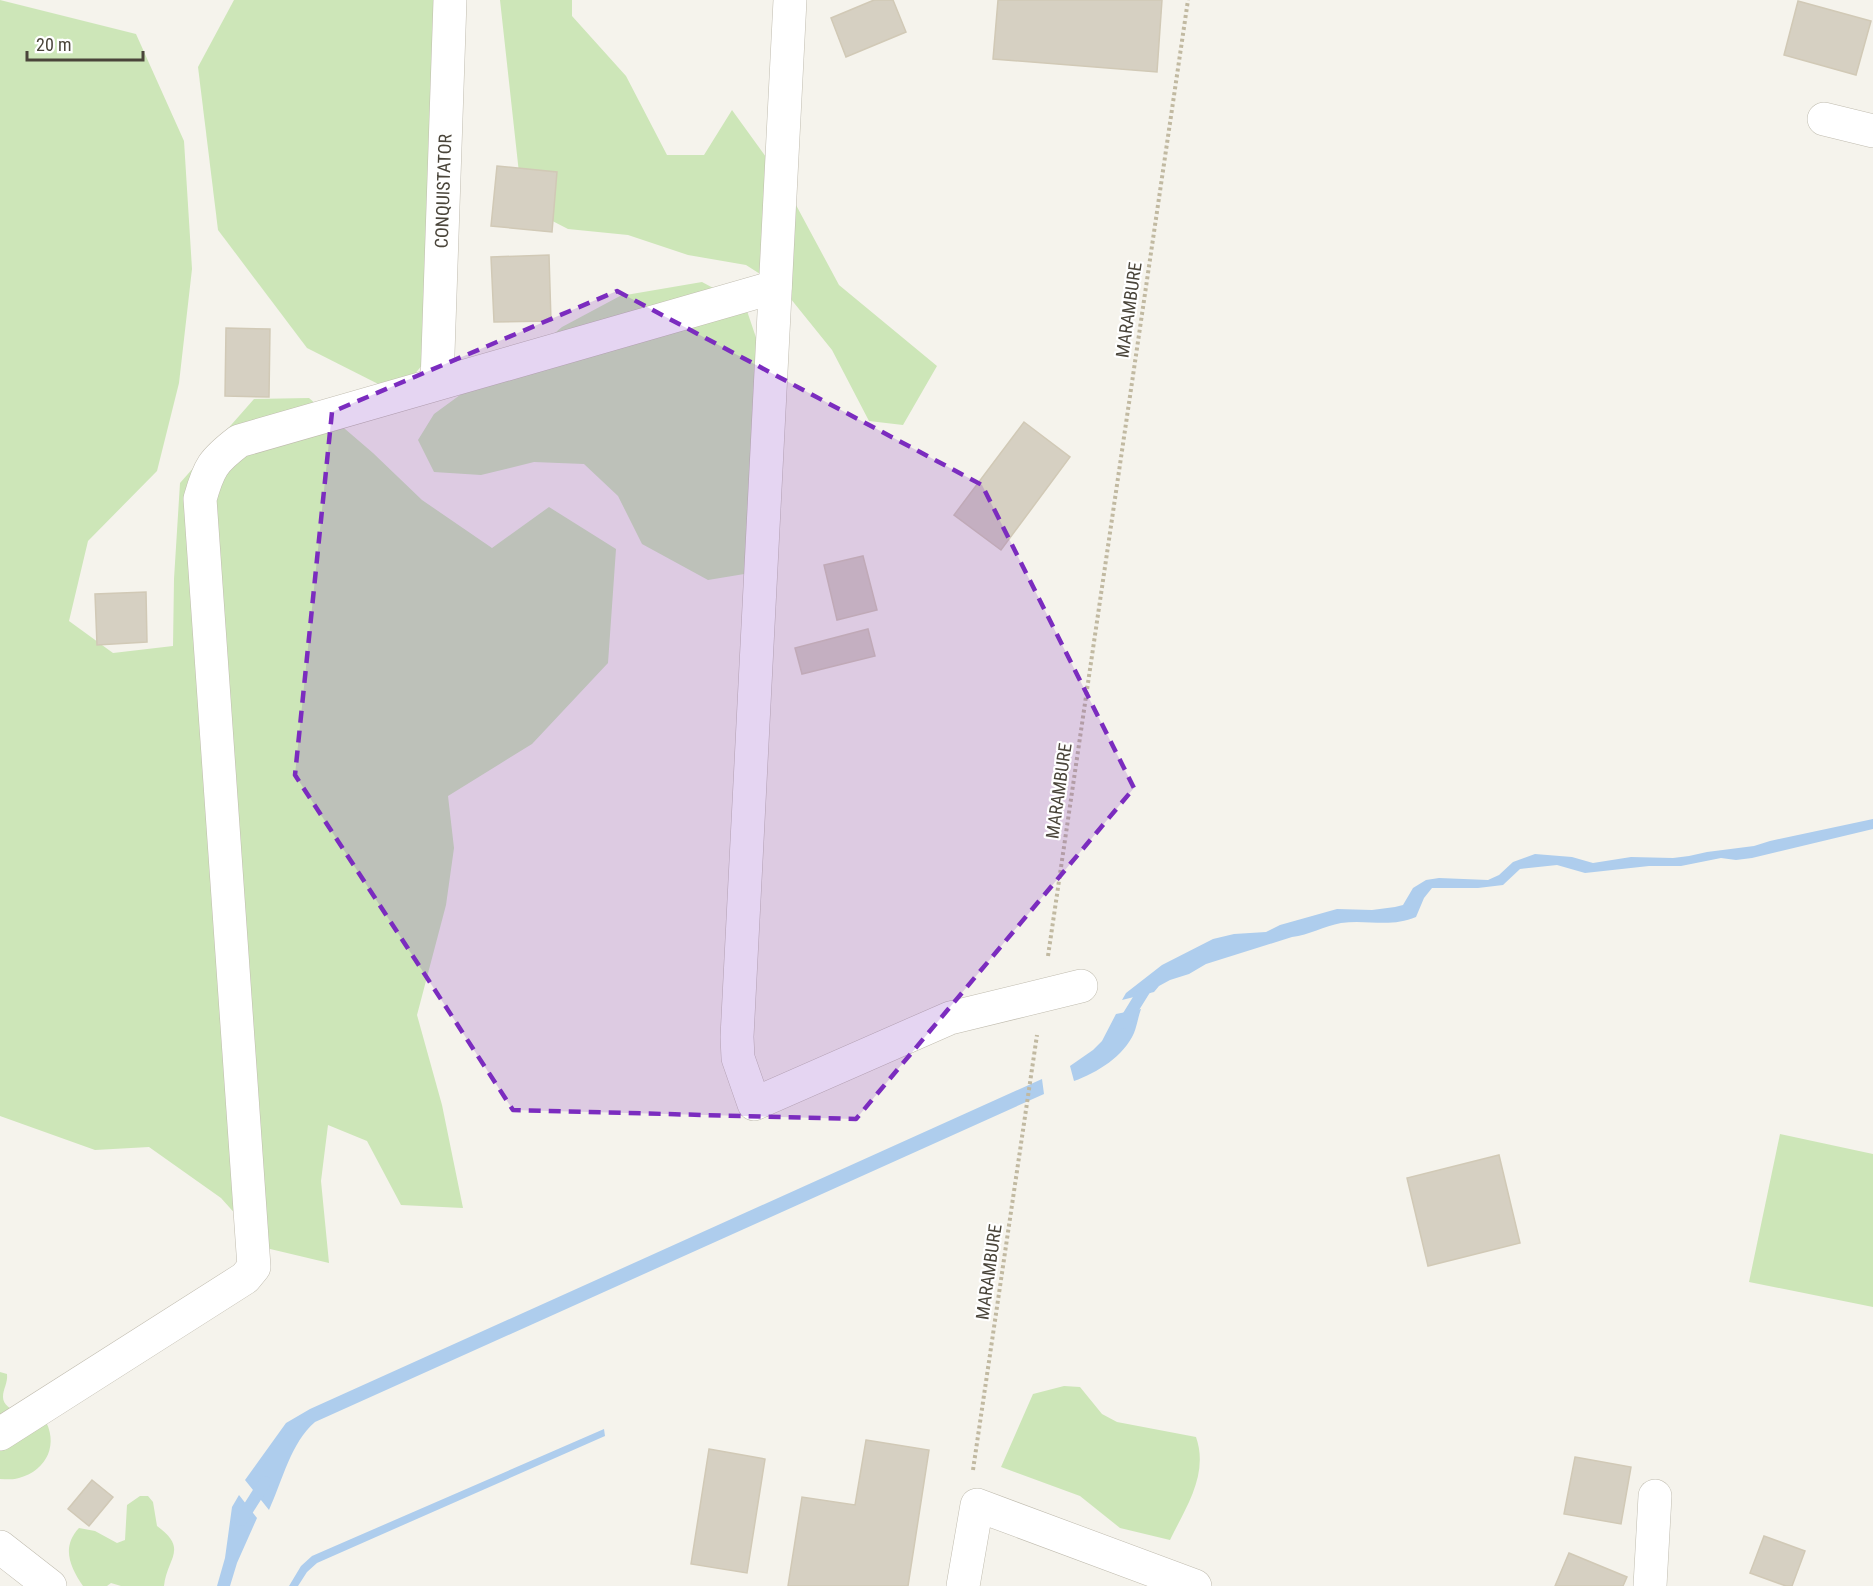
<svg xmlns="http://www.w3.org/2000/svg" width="1873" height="1586" viewBox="0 0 1873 1586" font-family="'Roboto Condensed',sans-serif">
<rect width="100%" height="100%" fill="#f5f3ec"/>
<g fill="#cde6b8">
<polygon points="0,0 136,34 184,141 192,269 179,383 157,471 88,541 69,621 113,653 173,646 174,579 180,483 254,399 309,398 373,453 422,500 492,548 549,507 616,549 608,663 532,744 448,796 454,848 446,905 417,1015 442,1105 463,1208 401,1205 367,1141 328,1125 321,1181 329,1263 266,1248 221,1198 149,1147 95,1150 0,1116"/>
<polygon points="234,0 455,0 439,345 398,394 307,348 218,230 198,67"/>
<polygon points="500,0 572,0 572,16 626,76 667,155 704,155 732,110 782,179 839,285 937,366 903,425 869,421 832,350 782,288 746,265 688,255 628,235 568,229 533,211 519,173"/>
<polygon points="702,282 745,305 771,382 768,570 708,580 642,544 618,496 584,464 534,462 481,475 434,472 418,440 434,414 460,395 508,372 562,327 620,296"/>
<polygon points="1780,1134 1873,1154 1873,1307 1749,1282"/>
<path d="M0,1372L7,1374C8,1383 3,1389 3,1397C3,1413 33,1415 44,1418C59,1443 48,1470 19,1478C14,1480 6,1479 0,1479Z"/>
<path d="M1064,1386L1080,1387L1102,1414L1117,1422L1196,1437C1209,1474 1186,1507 1170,1540L1120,1528L1080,1496L1001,1467L1033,1394Z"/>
<path d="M140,1496H148L153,1502L157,1526C189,1549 167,1558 164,1586H121L111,1583L107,1586H83C70,1567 61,1547 79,1528L95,1531L117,1543L125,1540L127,1505Z"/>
</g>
<g fill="#aecded">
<path d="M1873,819V829L1752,858L1736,860L1721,858L1681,866H1649L1585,873L1557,865L1520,869L1503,885L1478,888H1432L1424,898L1416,917C1391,928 1366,919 1341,923C1324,926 1309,935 1292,937L1206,964L1189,974L1170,980L1159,986L1154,992L1122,1000L1126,993L1162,965L1213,939L1234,934L1266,932L1280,925L1337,909L1372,910L1395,907L1403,905L1413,888L1426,880L1439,878L1488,880L1499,875L1513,862L1535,854L1572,857L1593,863L1631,857L1673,858L1689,856L1707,852L1754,846L1770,841Z"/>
<path d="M1141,1009C1138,1017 1137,1026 1134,1033C1124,1056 1097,1073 1074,1081L1070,1066L1093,1050L1102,1041L1116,1014Z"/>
<path d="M1042,1079L1044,1094L315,1422C291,1442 282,1482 269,1510L245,1480L286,1423L310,1409Z"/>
<polygon points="604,1429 605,1436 317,1563 307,1572 298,1586 289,1586 301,1566 312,1556"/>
<polygon points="239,1495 257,1518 237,1563 230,1586 217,1586 225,1558 232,1507"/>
</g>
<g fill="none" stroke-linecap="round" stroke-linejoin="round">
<g stroke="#aecded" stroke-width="12">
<polyline points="1124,1023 1145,989 1152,984"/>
<polyline points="241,1520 265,1482"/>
</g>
</g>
<g fill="#d6d0c2" stroke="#d1c9b6" stroke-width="1.5">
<polygon points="874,0 893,0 906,32 846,57 831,18"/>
<polygon points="998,0 1162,0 1157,72 993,59"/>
<polygon points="1798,1 1871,21 1856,75 1784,55"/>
<polygon points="497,166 557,172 552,232 491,226"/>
<polygon points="549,255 551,321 494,322 491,257"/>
<polygon points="226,328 270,329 269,397 225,396"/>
<polygon points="1024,422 1070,457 1001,550 954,515"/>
<polygon points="863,556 877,610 837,620 824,565"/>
<polygon points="146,592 147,642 97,645 95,594"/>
<polygon points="868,629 875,656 802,674 795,648"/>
<polygon points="1499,1155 1520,1243 1428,1266 1407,1178"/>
<polygon points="866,1440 929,1450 908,1586 788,1586 802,1497 855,1505"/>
<polygon points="709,1449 765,1459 747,1573 691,1564"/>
<polygon points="1575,1457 1631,1467 1621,1524 1564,1514"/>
<polygon points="92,1480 113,1497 89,1526 68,1509"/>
<polygon points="1764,1536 1805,1551 1792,1586 1786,1586 1750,1573"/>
<polygon points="1569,1553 1627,1577 1623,1586 1555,1586"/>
</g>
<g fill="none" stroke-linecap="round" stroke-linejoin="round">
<defs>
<g id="minor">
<polyline points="790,0 737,1037 738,1058 754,1104 950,1018 1081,986"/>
<polyline points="1824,119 1873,131"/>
<path id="s1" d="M437,383L450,0"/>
<path d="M0,1434L245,1278L254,1267L200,499C209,467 213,461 239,441L775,287"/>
<polyline points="0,1547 50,1586"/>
<polyline points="963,1586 977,1505 1195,1586"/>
<polyline points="1650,1586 1655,1496"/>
</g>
</defs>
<use href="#minor" stroke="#c0bcaf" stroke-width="34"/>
<g stroke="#c1b9a1" stroke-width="4" stroke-dasharray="3 3" stroke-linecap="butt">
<polyline points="1048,956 1188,0"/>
<polyline points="973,1470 1037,1035"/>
</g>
<use href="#minor" stroke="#fff" stroke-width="33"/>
</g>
<path fill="#7b2cbf" fill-opacity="0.2" stroke="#7b2cbf" stroke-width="4.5" stroke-dasharray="12 8" stroke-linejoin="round" d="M617,291L982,485L1134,788L856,1119L513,1110L295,775L332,412Z"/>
<g text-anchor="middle" stroke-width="4.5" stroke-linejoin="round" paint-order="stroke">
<g font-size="18" fill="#4a453a" stroke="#fff">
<text dy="6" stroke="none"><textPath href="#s1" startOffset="192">CONQUISTATOR</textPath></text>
<text transform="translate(1129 310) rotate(-82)" y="6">MARAMBURE</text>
<text transform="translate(1059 791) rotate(-82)" y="6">MARAMBURE</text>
<text transform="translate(989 1272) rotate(-82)" y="6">MARAMBURE</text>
</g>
</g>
<path d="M27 51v9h116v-9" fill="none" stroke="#4a453a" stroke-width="3"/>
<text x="36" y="51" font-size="18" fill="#4a453a" stroke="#ffffff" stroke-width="4.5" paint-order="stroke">20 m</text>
</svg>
